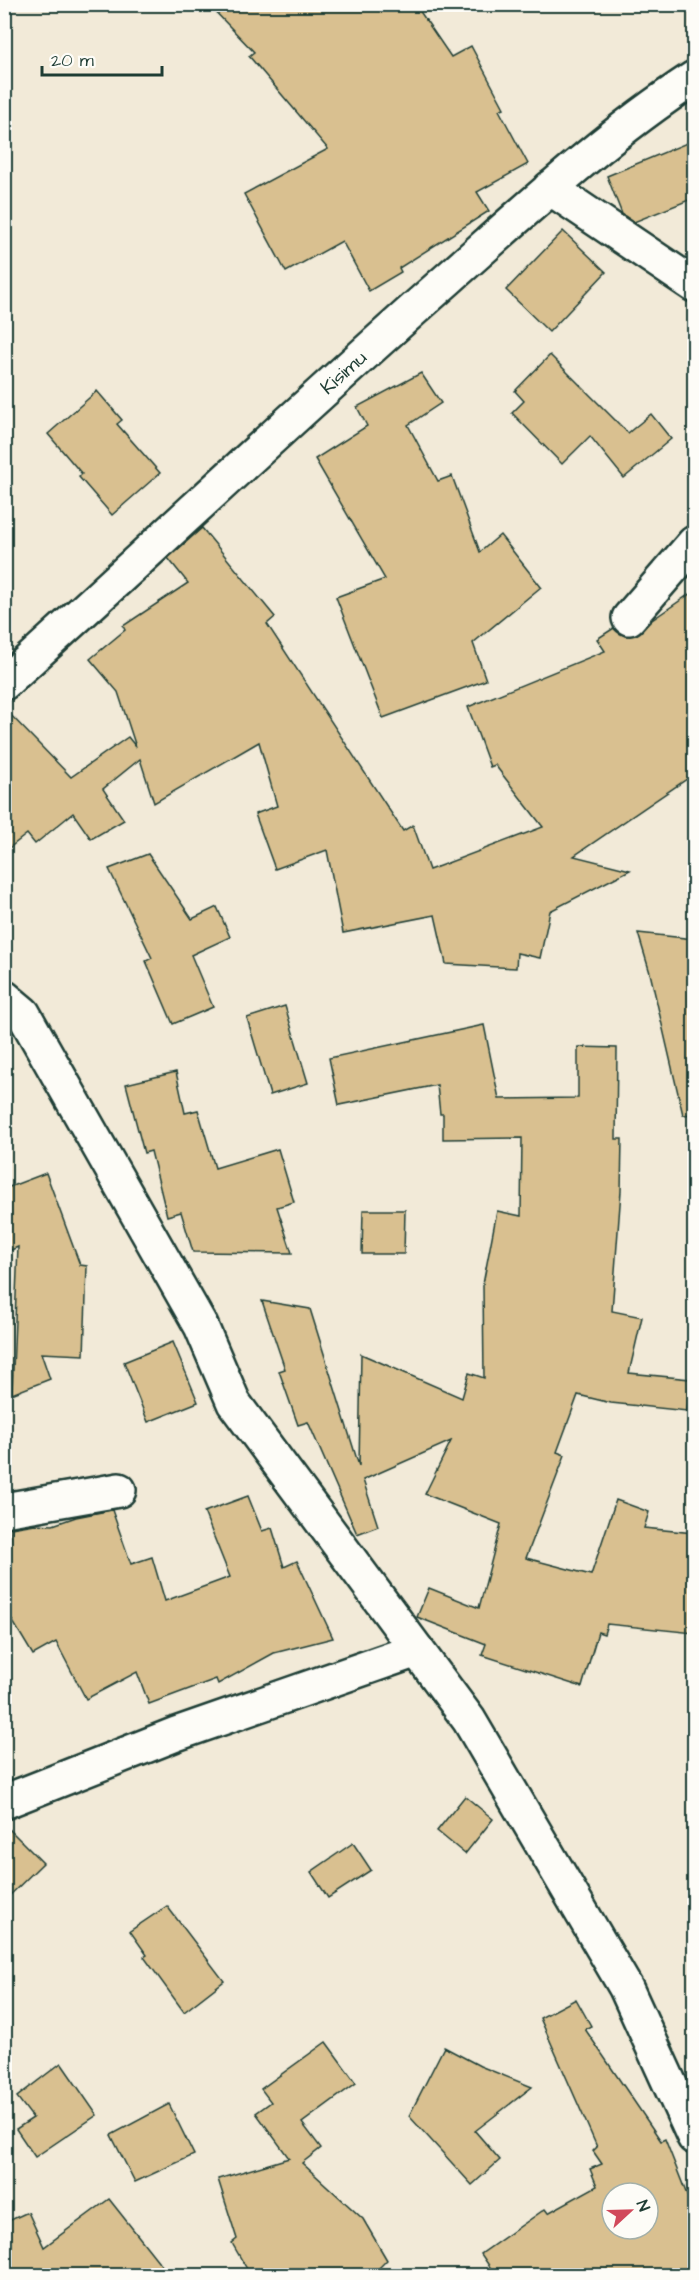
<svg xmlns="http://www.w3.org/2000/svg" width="699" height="2280" viewBox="0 0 699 2280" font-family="'Architects Daughter',sans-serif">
<rect width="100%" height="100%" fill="#f2ead8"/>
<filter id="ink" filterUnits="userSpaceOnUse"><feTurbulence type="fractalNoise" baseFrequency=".0167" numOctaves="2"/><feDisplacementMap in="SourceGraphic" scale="12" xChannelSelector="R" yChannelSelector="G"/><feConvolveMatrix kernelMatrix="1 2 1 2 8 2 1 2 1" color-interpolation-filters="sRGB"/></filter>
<g filter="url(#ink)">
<g fill="#d9c090" stroke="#1f3d34" stroke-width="1.5" fill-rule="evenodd">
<polygon points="208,4 415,4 451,57 471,46 504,108 499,110 528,164 477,192 489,211 399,268 401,272 369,291 342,241 286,272 244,194 328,149 249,56 254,52"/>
<polygon points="694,140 694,198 634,222 622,214 607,176"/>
<polygon points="563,231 606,272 549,332 506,290"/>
<polygon points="550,355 628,433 651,414 671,439 624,478 590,436 562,464 512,413 524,401 515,391"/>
<polygon points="421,373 441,403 408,425 438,481 452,476 480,552 500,535 541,587 473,643 486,680 383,718 336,597 385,579 315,459 367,426 357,407"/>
<polygon points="97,391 122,420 117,424 160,473 112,515 79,477 82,474 48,434"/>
<polygon points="202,528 275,617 267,624 403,831 413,825 429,870 543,827 495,765 490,767 468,707 605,651 597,639 614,628 625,636 636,635 652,620 694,591 694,774 574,856 630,870 550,911 540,958 517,953 516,968 446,964 435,915 343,933 327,850 275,869 255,814 277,806 259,742 154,803 140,759 103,789 124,820 91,839 73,813 35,844 27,834 4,852 4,708 71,777 128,737 136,747 118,692 90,659 125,630 123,626 188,583 168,558"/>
<polygon points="148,854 192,919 217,907 230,937 191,955 213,1007 173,1024 146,961 152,958 109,869"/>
<polygon points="638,933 694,939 694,1114 683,1115 650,973"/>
<polygon points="285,1006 308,1083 270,1095 247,1018"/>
<polygon points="484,1025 499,1099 578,1098 578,1047 617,1048 616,1139 622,1139 621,1191 612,1311 642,1317 629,1373 690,1379 687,1411 611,1403 578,1395 557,1452 565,1455 526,1558 591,1575 616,1500 649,1512 644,1528 694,1533 694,1633 607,1624 604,1634 598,1632 582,1687 482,1655 486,1644 417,1617 429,1588 479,1608 501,1524 425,1494 451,1441 363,1480 378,1526 357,1534 308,1422 298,1425 279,1371 285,1369 262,1301 310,1309 359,1466 361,1354 462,1398 469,1373 484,1378 483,1284 497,1211 521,1216 522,1138 443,1139 443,1114 440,1114 437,1085 339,1105 329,1058"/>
<polygon points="176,1072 185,1113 198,1110 215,1168 278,1149 294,1202 277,1207 292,1253 193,1252 181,1212 167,1216 151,1151 144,1153 126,1084"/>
<polygon points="46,1173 80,1265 87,1266 84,1355 41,1353 50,1379 12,1394 18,1247 4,1253 4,1189"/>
<polygon points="363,1210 405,1210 404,1254 362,1254"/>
<polygon points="173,1342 198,1402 148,1422 124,1362"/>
<polygon points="248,1496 262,1531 272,1528 284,1567 297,1561 333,1638 274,1653 218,1684 216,1679 149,1704 137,1672 86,1699 56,1642 33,1655 6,1610 11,1528 35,1524 53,1525 76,1517 112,1510 131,1564 152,1557 165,1601 230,1577 204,1512"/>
<polygon points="465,1796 493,1819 465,1854 437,1831"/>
<polygon points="4,1824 43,1863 4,1901"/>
<polygon points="353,1843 371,1870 328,1898 311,1872"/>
<polygon points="167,1906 224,1981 184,2012 144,1957 147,1955 130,1931"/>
<path d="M576,1999L591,2026L585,2029L661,2141L665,2139L694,2213V2276H496L481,2254L545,2209L548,2213L597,2186L590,2169L602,2164L593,2151L597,2147L540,2018ZM612,2193H648V2229H612Z"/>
<polygon points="326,2042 356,2083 302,2123 321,2148 302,2163 363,2219 387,2260 371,2276 251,2276 232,2243 237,2239 218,2179 289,2158 256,2113 271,2102 261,2089"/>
<polygon points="444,2047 480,2066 532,2087 475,2131 500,2160 472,2185 409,2116"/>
<polygon points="61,2063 97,2115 35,2157 16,2129 33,2118 17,2097"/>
<polygon points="169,2104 194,2155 135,2182 111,2135"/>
<polygon points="109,2199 170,2276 4,2276 4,2223 28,2212 44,2247"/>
</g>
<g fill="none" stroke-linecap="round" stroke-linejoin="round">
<defs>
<g id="minor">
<polyline points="550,188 694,285"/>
<polyline points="629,618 694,543"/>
<path d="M4,683C153,549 298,411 448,279C527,209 605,136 694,78"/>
<polyline points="4,997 23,1013 201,1326 234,1403 469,1720 626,1988 694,2137"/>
<polyline points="4,1510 119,1490"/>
<polyline points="4,1802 176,1734 417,1650"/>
</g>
</defs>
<use href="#minor" stroke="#1f3d34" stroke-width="38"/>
<use href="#minor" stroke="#fdfcf7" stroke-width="33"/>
</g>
</g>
<g text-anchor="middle" stroke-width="4.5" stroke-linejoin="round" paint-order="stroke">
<g font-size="20" fill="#1f3d34" stroke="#fdfcf7">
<text transform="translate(343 372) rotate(-42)" y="7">Kisimu</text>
</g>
</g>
<rect width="699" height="2280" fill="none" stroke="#fdfcf7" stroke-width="24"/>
<rect x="12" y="12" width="675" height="2256" fill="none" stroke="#1f3d34" stroke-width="2" filter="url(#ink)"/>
<g transform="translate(630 2211) rotate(68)"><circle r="28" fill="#fdfcf7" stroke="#a4b0a9" stroke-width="1.5"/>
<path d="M0-4.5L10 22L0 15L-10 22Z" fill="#d1495b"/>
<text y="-9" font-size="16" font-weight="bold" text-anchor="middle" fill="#1f3d34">N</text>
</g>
<path d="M42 66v9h120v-9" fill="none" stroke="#1f3d34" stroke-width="3"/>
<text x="51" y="66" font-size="18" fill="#1f3d34" stroke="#fdfcf7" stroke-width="4.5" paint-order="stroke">20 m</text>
</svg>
